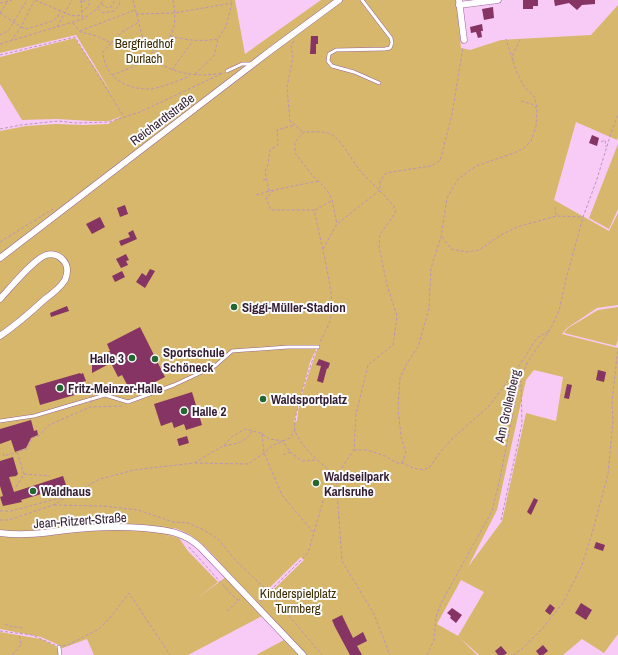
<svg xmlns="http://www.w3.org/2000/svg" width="618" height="655" viewBox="0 0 618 655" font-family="'Archivo Narrow',sans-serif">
<rect width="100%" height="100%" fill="#f8cbf7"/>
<g fill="#d7b76b" fill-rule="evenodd">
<path d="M0,0H235L245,54L321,0H457L461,48L470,50L501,40L591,35L618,5V137L617,140L576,122L554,200L609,231L618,213V305L597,308L567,328L562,334L618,348V634L604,653L582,639L563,655H479L459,637L477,655H256L284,640L262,616L188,655H94L87,639L60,649L59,645L41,637L0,629V131L26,126L56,124L83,125L108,124L122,116L109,121H92L56,119L22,120L0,84V57L75,38L112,94L76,35L0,53ZM319,343C312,369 299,394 297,421L294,422L310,362ZM534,370L563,377L556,421L526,413L502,521L468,567L497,510L526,380ZM174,528C198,535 214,556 230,574L196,599L218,582L188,551L179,538L169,535L166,538ZM301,557L304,560L269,594L266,591ZM461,580L484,592L458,636L437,624Z"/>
<polygon points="618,144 618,209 609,229 589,218"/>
<polygon points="618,307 618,340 616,346 564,333 568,328 598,310"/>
<polygon points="0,632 41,639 58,647 60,655 0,655"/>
</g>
<g fill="#853463">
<polygon points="523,0 538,0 538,6 533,6 533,9 523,9"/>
<polygon points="554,0 595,0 595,4 582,5 577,10 569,3 555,6"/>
<polygon points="493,7 494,18 484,20 482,9"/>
<polygon points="482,24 483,31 481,31 482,37 478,38 476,32 471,33 470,27"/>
<polygon points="311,36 318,36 318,44 316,44 316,54 310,54"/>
<polygon points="592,135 599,138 597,146 589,143"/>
<polygon points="125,205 128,214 120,217 117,208"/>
<polygon points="100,217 105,227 92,234 86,224"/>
<polygon points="133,230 137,239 121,246 119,241 130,237 128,233"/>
<polygon points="126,254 129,260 126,261 128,265 121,268 116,259"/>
<polygon points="150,269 155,271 145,288 136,282 142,273 146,276"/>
<polygon points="122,271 125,277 115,282 112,276"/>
<polygon points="67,306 69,311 51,317 50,313"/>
<polygon points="140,327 165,377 132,394 122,375 118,377 111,363 92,373 92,361 107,354 106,353 110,351 107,344"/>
<polygon points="319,359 330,363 328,369 327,368 323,383 317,381 321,366 316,365"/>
<polygon points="598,370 606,372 604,382 596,380"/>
<polygon points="80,373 81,374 83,373 86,381 82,382 85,392 40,405 35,386"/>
<polygon points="567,384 572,385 569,399 564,398"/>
<polygon points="192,392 202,425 186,430 184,424 174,428 172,422 161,426 154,404"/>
<polygon points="31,420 34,431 37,430 38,435 31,438 26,448 15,452 11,440 0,444 0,429"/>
<polygon points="187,436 189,443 179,446 177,439"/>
<polygon points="13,457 18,474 16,476 9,477 14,492 63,476 66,485 56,488 56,490 48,493 48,492 21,500 22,502 3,506 0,497 3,496 0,486 0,461"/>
<polygon points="534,498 538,500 531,515 527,512"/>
<polygon points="596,542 605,545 603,551 594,548"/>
<polygon points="581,603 592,610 586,620 575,613"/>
<polygon points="550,604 555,608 550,615 545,611"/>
<polygon points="452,608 462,615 456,623 450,618 451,616 447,613"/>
<polygon points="342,615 353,638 363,632 367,641 357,646 362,655 350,655 335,627 332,620"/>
<polygon points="543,645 548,651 543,655 539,655 536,651"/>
<polygon points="501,646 507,653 504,655 498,655 495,651"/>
</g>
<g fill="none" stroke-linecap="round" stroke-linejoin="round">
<defs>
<g id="service">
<polyline points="362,0 391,38 392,43 390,48 385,49 336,50 329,54 328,61 332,66 354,72 379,83"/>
<polyline points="227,71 242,64 251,64"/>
<polyline points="0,421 34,416 105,395 128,402 174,385 215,366 232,351 288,347 318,347"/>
<polyline points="59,647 60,655"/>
</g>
<g id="minor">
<polyline points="459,0 464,40"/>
<polyline points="459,5 498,0"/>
<polyline points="0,258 270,51 339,0"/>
<path d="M0,299C10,288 34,259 46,255C52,253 59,255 63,260C68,265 68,273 65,280C60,288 52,294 45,299C31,312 16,325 0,336"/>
<path d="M0,533C23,536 45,533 67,530C92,527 118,526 143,528C165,530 183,531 200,547L303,655"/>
</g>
</defs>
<use href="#service" stroke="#986598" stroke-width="4"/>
<use href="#minor" stroke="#986598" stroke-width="7"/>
<g stroke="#ba95b9" stroke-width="1" stroke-dasharray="3 2" stroke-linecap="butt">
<polyline points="35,0 70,15 76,16 82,15 83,18"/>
<polyline points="81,0 82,15"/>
<path d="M133,0L143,39L150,40C155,46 160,54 156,61"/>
<path d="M173,0C176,16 177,33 163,44C157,48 153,51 149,57C152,61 157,63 162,65C181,75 202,77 222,73"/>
<polyline points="80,2 85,2 84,0"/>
<polyline points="0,3 12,0"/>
<polyline points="101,4 108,8 111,7 115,0"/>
<polyline points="98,9 103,13 114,11 119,5 120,0"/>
<path d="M81,12C86,9 90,7 89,0"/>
<polyline points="0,13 21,27 26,29 53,21 57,18 60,11"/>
<polyline points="0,13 8,1"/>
<polyline points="136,14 175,13 232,3"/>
<polyline points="73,23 80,32 97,36 111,43 122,32 139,22"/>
<polyline points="57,27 72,0"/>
<polyline points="80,31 135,10"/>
<polyline points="0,35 8,31 27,0"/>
<path d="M170,36C186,40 200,42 217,39"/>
<polyline points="11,41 21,27 34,1"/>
<polyline points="294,41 291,46 293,57 287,87 290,121 303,132"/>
<path d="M111,43L103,52C104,77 127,90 150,89C161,88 176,81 186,78L189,75"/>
<polyline points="0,44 83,19 97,9 103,0"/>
<polyline points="0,55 75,37 124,117"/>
<polyline points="513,61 513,54 521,38"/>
<polyline points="172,70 192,42"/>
<polyline points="195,74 214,56 218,39 226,26 232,3 231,0"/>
<polyline points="112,75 130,68 150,59"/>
<polyline points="521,101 532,104 536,108"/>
<polyline points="0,129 21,125 58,121 76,123 109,122 140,112 223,73"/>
<polyline points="601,142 605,140 606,147"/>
<polyline points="263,180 266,179"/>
<polyline points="318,181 274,190 266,198 271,210 314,210 325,259 331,292 332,313 329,324 320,342"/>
<polyline points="269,191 265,172 268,164 270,150 278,145 277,130 295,125"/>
<polyline points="256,195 273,190"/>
<polyline points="555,207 556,215"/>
<polyline points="315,210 331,201"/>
<polyline points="442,237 451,249 467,252 479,250 501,235 517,227 556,216 583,217"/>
<polyline points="0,242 53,209"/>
<polyline points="323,249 337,224 380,190 380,181 386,173 431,166 440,161 452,114 463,47"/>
<path d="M316,351C311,363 291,421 295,431C302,449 322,464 336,476L342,561L374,614L390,655"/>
<polyline points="83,384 87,382 98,385 98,391"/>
<polyline points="91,395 91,384"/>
<polyline points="262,434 264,453 282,495 313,532"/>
<path d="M224,446C235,444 247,442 252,431"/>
<polyline points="354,450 367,450 385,456 397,463 402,463 413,468 423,470 430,467 440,452 452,439 489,406 519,366 537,338 549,331"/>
<polyline points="3,453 4,456 27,449 32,438 39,436 47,426 90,407 123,406"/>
<polyline points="283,455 290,452"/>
<polyline points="195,463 248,464 264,453 272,446 290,438 295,430"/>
<polyline points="402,463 406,453 401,436 398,409 400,378 407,363 418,347 429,309 431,268 441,237 447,198 458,179 476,166 514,153 524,148 531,141 536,126 537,108 535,98 524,86 516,71 506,39"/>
<polyline points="24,474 50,476"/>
<polyline points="16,487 24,474 17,452"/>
<polyline points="54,505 103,506 138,510 173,522 188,523 204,530 218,539 236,561 269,592 322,655"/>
<polyline points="0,511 11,511 67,496"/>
<polyline points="0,520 9,520 53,505 100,479 134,470 194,463 223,446 233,436 245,429 261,433 269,439 283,441 290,452 302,461 316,460"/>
<polyline points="501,520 522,424 521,381"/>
<polyline points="189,547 232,595 238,600"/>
<path d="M260,601L308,553L324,498L336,476L354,450L356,414L368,365L393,345L397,316L387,285L379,247L380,234L392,218L396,210C386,195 374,186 362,173C352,162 346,146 334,136C326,130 313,132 304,132L295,142V153L313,176L327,190L332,200L337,224"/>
<polyline points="227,611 240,599"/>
<polyline points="5,624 9,626 23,628"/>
<polyline points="0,631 32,635 55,645"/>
<polyline points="63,646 68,645 99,629 109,619 129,593 170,655"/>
<polyline points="12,655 21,645 19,634"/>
<polyline points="427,655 434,640 436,617 441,603 492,511 500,478 519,383 528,361 550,330 559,311 566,279 583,217 596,182 612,130 618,115"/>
<polyline points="513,655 522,649 542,629 563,603 582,565 593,530 608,474 613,421 612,401 618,348"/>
</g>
<use href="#service" stroke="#fff" stroke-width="3"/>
<use href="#minor" stroke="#fff" stroke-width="6"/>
<polyline stroke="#ba95b9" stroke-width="1" stroke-dasharray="3 2" stroke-linecap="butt" points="91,403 91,395"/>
</g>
<g fill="#236630" stroke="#fdfdfd" stroke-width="1.5">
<circle cx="234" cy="307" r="4"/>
<circle cx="132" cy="358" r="4"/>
<circle cx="155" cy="359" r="4"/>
<circle cx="60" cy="388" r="4"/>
<circle cx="263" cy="399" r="4"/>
<circle cx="184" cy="411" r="4"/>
<circle cx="316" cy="483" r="4"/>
<circle cx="33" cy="491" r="4"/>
</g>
<g text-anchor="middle" stroke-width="4" stroke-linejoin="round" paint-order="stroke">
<g font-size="13" fill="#3c2c01" stroke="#fdfdfd">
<text x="144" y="48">Bergfriedhof<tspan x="144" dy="15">Durlach</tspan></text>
<text x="298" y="598">Kinderspielplatz<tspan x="298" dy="15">Turmberg</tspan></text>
</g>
<g font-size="13" fill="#321d32" stroke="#fdfdfd">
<text transform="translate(162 119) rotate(-37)" y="5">Reichardtstraße</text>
<text transform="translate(507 406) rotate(-77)" y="5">Am Grollenberg</text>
<text transform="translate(80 520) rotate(-4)" y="5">Jean-Ritzert-Straße</text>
</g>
<g font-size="13" font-weight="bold" fill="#321d32" stroke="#fdfdfd" text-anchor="start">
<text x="242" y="312">Siggi-Müller-Stadion</text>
<text x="163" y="357">Sportschule<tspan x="163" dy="15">Schöneck</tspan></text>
<text x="124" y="363" text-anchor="end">Halle 3</text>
<text x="68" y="393">Fritz-Meinzer-Halle</text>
<text x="271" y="404">Waldsportplatz</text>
<text x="192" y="416">Halle 2</text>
<text x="324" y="481">Waldseilpark<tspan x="324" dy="15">Karlsruhe</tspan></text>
<text x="41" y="496">Waldhaus</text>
</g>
</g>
</svg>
